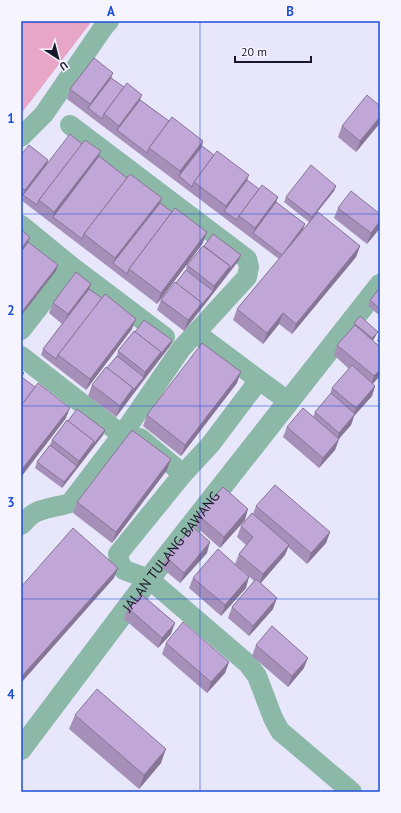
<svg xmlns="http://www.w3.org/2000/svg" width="401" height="813" viewBox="0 0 401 813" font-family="'PT Sans',sans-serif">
<rect width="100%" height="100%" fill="#e7e6fb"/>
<polygon fill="#e8a6c6" points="21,21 92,21 21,114"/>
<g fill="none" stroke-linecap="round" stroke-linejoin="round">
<g stroke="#8cb8a7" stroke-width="20">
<polyline points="21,137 44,114 103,28 109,21"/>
<polyline points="21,225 71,266 165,337"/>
<polyline points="21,330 71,266"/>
<polyline points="196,333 259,380"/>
<polyline points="21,356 122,435 140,438 183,474"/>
<polyline points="288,401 259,380 210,445 183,474 118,554 120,563 124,570 149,579 248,664 257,676 273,718 280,731 352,792"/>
<path d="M21,525C25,522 28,517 33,514C44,507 58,507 70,503L122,435L181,349L247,277L249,267L247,259L70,125"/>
</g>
<path stroke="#8cb8a7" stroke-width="22" id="s1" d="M21,749L149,579L380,285"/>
</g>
<g fill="#a690b9">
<polygon points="111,78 169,121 203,141 202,146 259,189 278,197 276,202 303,230 309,222 284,202 286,197 336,186 334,191 311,220 360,246 356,257 292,334 279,324 263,344 233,320 237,309 279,259 67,99 70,89"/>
<polygon points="380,106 380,123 356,152 338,137 342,126"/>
<polygon points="21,155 48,160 47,164 99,156 160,203 203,243 157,304 21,200"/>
<polygon points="338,208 380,228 367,244 334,218"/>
<polygon points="204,246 239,260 184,331 157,310 161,300 176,283 186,270 187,265"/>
<polygon points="380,288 380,316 368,306 370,300"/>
<polygon points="89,289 132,329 86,390 41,355 43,349 62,324 49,313 53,303"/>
<polygon points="354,323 375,337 373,341 380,347 373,384 375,386 372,396 354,416 351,425 339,439 335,450 319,468 283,437 287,427 313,417 315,412 330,395 332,388 349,369 334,355 337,345 353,327"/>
<polygon points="135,332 170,346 116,417 88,396 92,385 107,368 117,356 118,351"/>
<polygon points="380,332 380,344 377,341"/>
<polygon points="21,370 23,378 66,418 21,477"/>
<polygon points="237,383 181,456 143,426 147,415"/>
<polygon points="68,421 105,430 103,435 62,488 35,468 37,462 50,445 52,440"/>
<polygon points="167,470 112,543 73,513 77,502"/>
<polygon points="256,506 330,532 326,543 307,564 288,547 285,555 261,583 273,609 249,636 228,618 232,607 254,581 242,570 246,588 221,616 189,588 193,578 235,564 239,554 246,545 237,537 241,526 253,514"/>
<polygon points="198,515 245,520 220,548 195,526"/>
<polygon points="207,553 180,583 162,568 166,557"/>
<polygon points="128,608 171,634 158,648 124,619"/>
<polygon points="166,643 229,662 225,673 207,693 162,654"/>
<polygon points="256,645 304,668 288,687 252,656"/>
<polygon points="75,715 161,763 139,789 69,729"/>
</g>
<g fill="#877596">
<polygon points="113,73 109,84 88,108 90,104"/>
<polygon points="142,95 138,105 117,130 119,126"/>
<polygon points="380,117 380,123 356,152 360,141"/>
<polygon points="203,141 200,152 179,176 180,171"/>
<polygon points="101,151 97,162 53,217 54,212"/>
<polygon points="48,160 45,170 23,195 25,190"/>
<polygon points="249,175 245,186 224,211 226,206"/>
<polygon points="336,186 334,191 309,222 312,217"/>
<polygon points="278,197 274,208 253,233 255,228"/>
<polygon points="162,198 158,209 113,263 115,258"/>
<polygon points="380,221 380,228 367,244 371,233"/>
<polygon points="305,224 303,230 282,255"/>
<polygon points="207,232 203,243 157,304 161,293"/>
<polygon points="30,237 26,248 21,255 21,249"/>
<polygon points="360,246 356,257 292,334 296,324"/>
<polygon points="241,255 239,260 184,331 188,320 202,303 213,291 214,286 230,266"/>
<polygon points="58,265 56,271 21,316 21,313"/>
<polygon points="91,284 87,295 64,325 68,314"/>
<polygon points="283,313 279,324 263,344 267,333"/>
<polygon points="136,319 132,329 86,390 90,379"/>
<polygon points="378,332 375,337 370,344 372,338"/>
<polygon points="172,340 170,346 142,382 145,372 161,352"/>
<polygon points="380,370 380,376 370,387 374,376"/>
<polygon points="241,372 237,383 181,456 185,445"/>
<polygon points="144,377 142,382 116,417 120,406 133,388"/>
<polygon points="375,386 372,396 354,416 351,425 335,443 339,439 335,450 319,468 323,458 335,444 339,433 353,416 356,408"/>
<polygon points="70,408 66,418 21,477 21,474 23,468"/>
<polygon points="105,430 103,435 62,488 64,482 77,466 79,461 94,441"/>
<polygon points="171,459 167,470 112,543 116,532"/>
<polygon points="248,509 245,520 220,548 224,537"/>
<polygon points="330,532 326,543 307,564 311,553"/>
<polygon points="210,542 207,553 180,583 184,573"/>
<polygon points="289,545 285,555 259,585 263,574"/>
<polygon points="118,568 114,578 21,683 21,677"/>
<polygon points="249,577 246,588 221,616 225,605"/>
<polygon points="277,598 273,609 249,636 253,626"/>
<polygon points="175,623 171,634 158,648 162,638"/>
<polygon points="308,658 304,668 288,687 292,676"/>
<polygon points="229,662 225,673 207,693 211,682"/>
<polygon points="166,749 161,763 139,789 144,775"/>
</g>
<g fill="#c1a7d7" stroke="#877596">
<polygon points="94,58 113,73 90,104 70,89"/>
<polygon points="111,78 124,87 104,114 102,119 88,108"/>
<polygon points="127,83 142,95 119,126 104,114"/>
<polygon points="367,95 380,106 380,117 360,141 342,126"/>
<polygon points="140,100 169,121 149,148 147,153 117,130"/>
<polygon points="172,117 203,141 180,171 149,148"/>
<polygon points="70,134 82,144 39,200 37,205 23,195"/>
<polygon points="85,140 101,151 54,212 39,200"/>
<polygon points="29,145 48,160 25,190 21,187 21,155"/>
<polygon points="202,146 214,155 194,182 192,187 179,176"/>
<polygon points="217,151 249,175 226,206 194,182"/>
<polygon points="99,156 127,178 84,234 82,239 53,217"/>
<polygon points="311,165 336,186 312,217 286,197"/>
<polygon points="130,174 162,198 115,258 84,234"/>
<polygon points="247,180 259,189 239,216 237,220 224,211"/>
<polygon points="262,185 278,197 255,228 239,216"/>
<polygon points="351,191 380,214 380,221 371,233 338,208"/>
<polygon points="276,202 305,224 282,255 253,233"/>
<polygon points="160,203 172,212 129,269 127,274 113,263"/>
<polygon points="175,208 207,232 161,293 129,269"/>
<polygon points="318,212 360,246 296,324 283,313 267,333 237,309"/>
<polygon points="21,230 30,237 21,249"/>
<polygon points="213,234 241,255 228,271 230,266 204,246"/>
<polygon points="28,242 58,265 21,313 21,252"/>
<polygon points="203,246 230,266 214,286 187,265"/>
<polygon points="186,270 213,291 200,307 202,303 176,283"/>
<polygon points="76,272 91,284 68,314 53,303"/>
<polygon points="175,282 202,303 188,320 161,300"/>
<polygon points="380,288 380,309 370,300"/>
<polygon points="89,289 102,298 58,355 56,359 43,349"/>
<polygon points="105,294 136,319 90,379 58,355"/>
<polygon points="360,316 378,332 372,338 354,323"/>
<polygon points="144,320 172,340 159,356 161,352 135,332"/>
<polygon points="355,325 380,347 380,370 374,376 337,345"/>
<polygon points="134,331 161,352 145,372 118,351"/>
<polygon points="202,343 241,372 185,445 147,415"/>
<polygon points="117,356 144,377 131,393 133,388 107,368"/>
<polygon points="352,365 375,386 356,408 332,388"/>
<polygon points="106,367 133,388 120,406 92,385"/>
<polygon points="21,370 24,373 21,377"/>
<polygon points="23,378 35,387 21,406 21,380"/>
<polygon points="38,383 70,408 23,468 21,467 21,406"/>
<polygon points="331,393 355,414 339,433 315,412"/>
<polygon points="303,408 339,439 323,458 287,427"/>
<polygon points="77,409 105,430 92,446 94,441 68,421"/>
<polygon points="67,420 94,441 79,461 52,440"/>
<polygon points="132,430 171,459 116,532 77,502"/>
<polygon points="50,445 77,466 64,482 37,462"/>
<polygon points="275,485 330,532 311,553 256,506"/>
<polygon points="223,487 248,509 224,537 198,515"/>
<polygon points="252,513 289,545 263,574 239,554 253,537 241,526"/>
<polygon points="193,527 210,542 184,573 166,557"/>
<polygon points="73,528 118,568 21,677 21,587"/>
<polygon points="218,549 249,577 225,605 193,578"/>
<polygon points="256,579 277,598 253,626 232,607"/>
<polygon points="141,594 175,623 162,638 128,608"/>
<polygon points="183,622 229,662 211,682 166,643"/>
<polygon points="272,626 308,658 292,676 256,645"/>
<polygon points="97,689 166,749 144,775 75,715"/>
</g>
<path fill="none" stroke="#1d4ed8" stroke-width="1" stroke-opacity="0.55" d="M200,21V792M21,214H380M21,406H380M21,599H380"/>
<g text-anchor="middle" stroke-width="3" stroke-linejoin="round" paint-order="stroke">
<g font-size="14" fill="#19172a" stroke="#f5f4ff">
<text dy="5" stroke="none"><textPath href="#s1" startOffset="248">JALAN TULANG BAWANG</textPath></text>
</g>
</g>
<rect width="401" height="813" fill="none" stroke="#f5f4ff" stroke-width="44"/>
<g transform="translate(58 58) rotate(144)" stroke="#f5f4ff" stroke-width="3" paint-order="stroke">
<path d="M0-3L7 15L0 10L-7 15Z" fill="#19172a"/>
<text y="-6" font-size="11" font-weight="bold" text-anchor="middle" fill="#19172a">U</text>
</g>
<path d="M235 56v6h76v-6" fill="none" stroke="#19172a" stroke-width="2"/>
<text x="241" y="56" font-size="12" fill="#19172a" stroke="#f5f4ff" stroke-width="3" paint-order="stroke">20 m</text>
<rect x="22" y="22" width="357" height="769" fill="none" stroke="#1d4ed8" stroke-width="1.5"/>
<g font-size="13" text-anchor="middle" font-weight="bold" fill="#1d4ed8">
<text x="111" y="16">A</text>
<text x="290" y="16">B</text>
<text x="11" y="123">1</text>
<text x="11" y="315">2</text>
<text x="11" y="507">3</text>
<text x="11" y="699">4</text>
</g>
</svg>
